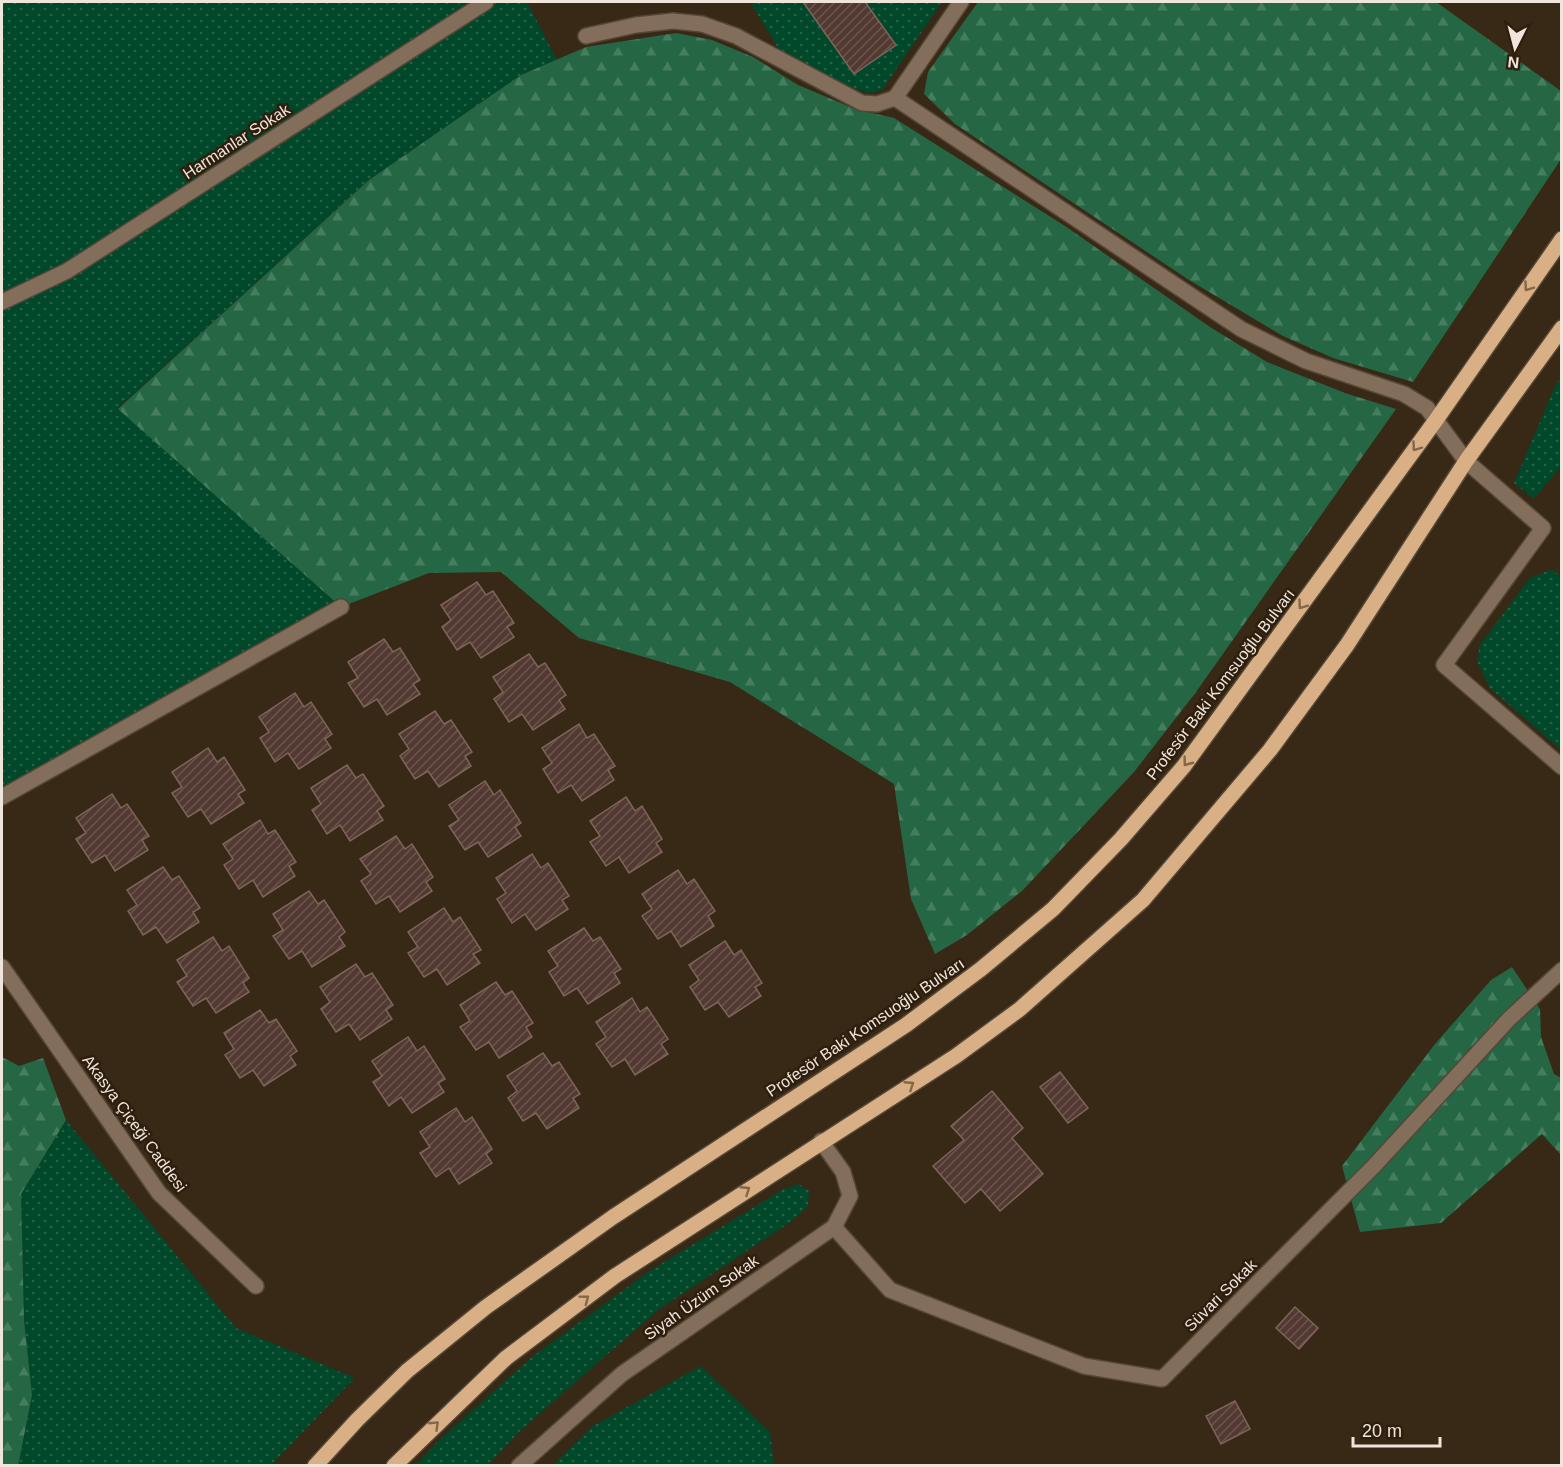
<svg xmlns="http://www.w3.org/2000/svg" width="1563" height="1467" viewBox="0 0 1563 1467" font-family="Helvetica,sans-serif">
<defs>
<pattern id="grass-dots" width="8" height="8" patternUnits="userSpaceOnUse" patternTransform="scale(1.5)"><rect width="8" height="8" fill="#004829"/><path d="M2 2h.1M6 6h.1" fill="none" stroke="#266247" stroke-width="1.8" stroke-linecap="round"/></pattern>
<pattern id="forest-firs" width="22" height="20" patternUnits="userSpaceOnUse" patternTransform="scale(1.5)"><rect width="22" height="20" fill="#256745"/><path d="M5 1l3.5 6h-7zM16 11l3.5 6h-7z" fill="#457d5f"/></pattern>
<pattern id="building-hatch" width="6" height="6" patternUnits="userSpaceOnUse" patternTransform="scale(1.5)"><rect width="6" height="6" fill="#523931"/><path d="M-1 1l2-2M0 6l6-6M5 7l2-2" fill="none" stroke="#6b564e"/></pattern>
</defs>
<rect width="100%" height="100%" fill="#382816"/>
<g fill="url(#grass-dots)">
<polygon points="2,2 527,2 557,60 521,75 369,180 118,408 341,607 2,797"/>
<polygon points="750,2 942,2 882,90 868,93 849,86 780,51"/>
<polygon points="1561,376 1561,466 1534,499 1514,483 1556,384"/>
<polygon points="1553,569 1562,579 1561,750 1489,687 1478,663 1479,646 1530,578"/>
<polygon points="66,1120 236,1328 355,1378 271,1465 18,1466 32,1395 24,1320 21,1194"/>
<polygon points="799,1184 809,1191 808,1207 786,1225 658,1310 520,1431 488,1465 416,1465 436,1443 532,1357 648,1272 782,1190"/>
<polygon points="701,1366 770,1432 774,1465 553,1465 593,1426"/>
</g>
<g fill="url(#forest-firs)">
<polygon points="978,2 1436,2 1561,91 1561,159 1413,382 1333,358 1283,336 1189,280 955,124 924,94 928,72"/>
<polygon points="676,33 712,40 753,57 798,85 855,109 894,118 1065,226 1210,327 1267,362 1345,393 1396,409 1196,692 1134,772 1023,890 967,935 935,954 911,899 894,784 730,682 579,638 501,572 429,573 341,607 118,409 369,180 521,75 586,47"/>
<polygon points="1512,967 1540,1009 1541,1037 1554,1074 1561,1078 1561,1155 1542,1134 1441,1223 1360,1232 1342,1166 1435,1044 1491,980"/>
<polygon points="2,1057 19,1066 43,1058 66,1120 21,1194 24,1320 32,1395 18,1466 2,1465"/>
</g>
<g fill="url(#building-hatch)" stroke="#7f645b" stroke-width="1.5">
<polygon points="803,2 865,2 896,45 854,74"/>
<polygon points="477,582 486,595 493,591 514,623 507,627 514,637 481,658 470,642 457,650 442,627 451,620 441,605"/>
<polygon points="384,639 393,652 400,648 420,680 413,684 420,694 387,715 377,699 364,707 348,683 358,678 348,662"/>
<polygon points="529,654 538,667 545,663 566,695 559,700 565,709 533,730 522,714 509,722 494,699 503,692 493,677"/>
<polygon points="295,693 304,707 311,702 332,734 325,739 331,748 299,769 288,753 275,762 260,738 269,732 259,717"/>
<polygon points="435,711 444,724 451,720 472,752 465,756 471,766 439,787 428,771 415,779 400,756 409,749 399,734"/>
<polygon points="579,724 587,738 594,734 615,766 608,770 614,780 582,801 571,785 558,793 543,769 552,763 542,748"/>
<polygon points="208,748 217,762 224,757 245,790 238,794 244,803 211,824 201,809 188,817 172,793 182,787 172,772"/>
<polygon points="347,765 356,778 363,774 384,806 377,811 383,820 350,841 340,825 327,834 312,810 321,804 311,788"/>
<polygon points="485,781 494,795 500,790 521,823 515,827 521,836 488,857 478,842 465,850 449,826 459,820 449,805"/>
<polygon points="112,794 121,808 127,804 149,836 142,840 148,850 115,871 105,855 92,863 76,839 86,833 76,818"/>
<polygon points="626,797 635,811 642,806 662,839 656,843 662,852 629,873 619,857 606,866 590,842 600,836 590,821"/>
<polygon points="260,820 268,834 275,830 296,862 289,866 295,876 263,897 253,880 239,889 224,865 233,859 223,844"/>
<polygon points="396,836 405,849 412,844 433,877 426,882 432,891 400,912 389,896 376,904 361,881 371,874 360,859"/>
<polygon points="532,854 541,868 548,863 569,896 562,900 568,909 536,930 525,914 512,923 497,899 506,893 496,878"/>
<polygon points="163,867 172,880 179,876 200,908 193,912 199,922 167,943 156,927 143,935 128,911 137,905 127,890"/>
<polygon points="678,870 687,884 694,879 715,911 708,916 714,926 681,947 671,931 658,939 642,916 652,909 642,894"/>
<polygon points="309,891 318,904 324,900 345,932 339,937 345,946 312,967 302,951 289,959 273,936 283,930 273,914"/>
<polygon points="444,908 453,922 460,917 481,950 473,954 480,963 447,985 437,969 424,977 408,953 418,947 408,932"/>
<polygon points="584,928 593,941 600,937 621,969 614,973 620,983 588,1004 577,988 564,996 549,972 558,966 548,951"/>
<polygon points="213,937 222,951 229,946 249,978 243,983 249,992 216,1013 206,998 193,1006 177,982 187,976 177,960"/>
<polygon points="725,941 734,955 741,950 762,983 755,987 761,996 729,1017 718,1002 705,1010 690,987 699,980 689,965"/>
<polygon points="356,964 365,977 372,973 393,1005 386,1010 392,1019 360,1040 349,1024 336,1032 321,1009 330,1002 320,987"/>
<polygon points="496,982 505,995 512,991 533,1023 526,1027 532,1037 499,1058 489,1042 476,1050 460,1027 470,1021 460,1005"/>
<polygon points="632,998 640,1012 647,1007 668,1039 661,1044 668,1054 635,1075 625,1059 612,1067 596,1044 606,1037 596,1022"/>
<polygon points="260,1010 269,1023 276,1019 297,1051 290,1056 296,1065 264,1086 253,1070 240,1078 225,1055 234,1049 224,1033"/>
<polygon points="408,1037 417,1051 424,1046 445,1079 438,1083 444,1092 412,1113 401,1097 389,1106 373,1082 382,1076 372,1061"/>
<polygon points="543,1053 552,1066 559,1062 580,1094 573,1098 579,1108 547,1129 536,1113 523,1121 508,1098 517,1091 507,1076"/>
<polygon points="1060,1072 1088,1108 1068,1123 1040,1087"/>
<polygon points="992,1091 1023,1128 1012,1138 1043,1174 1000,1211 981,1189 965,1203 933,1166 964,1140 951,1126"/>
<polygon points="456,1108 465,1122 472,1117 492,1149 486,1154 492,1163 459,1184 449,1168 436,1177 420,1153 430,1147 420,1132"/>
<polygon points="1295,1307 1318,1328 1299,1349 1276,1328"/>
<polygon points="1235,1401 1250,1429 1221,1444 1206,1416"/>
</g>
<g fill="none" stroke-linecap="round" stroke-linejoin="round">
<defs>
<g id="minor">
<polyline points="961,2 895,98 1241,329 1306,361 1404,394 1427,408 1466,461 1543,528 1444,665 1562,767"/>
<polyline points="586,36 636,25 673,21 702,24 736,36 862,103 877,104 895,98"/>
<polyline points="2,302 67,271 486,2"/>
<polyline points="2,797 341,607"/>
<polyline points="2,967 159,1193 256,1286"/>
<polyline points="834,1227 890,1290 1084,1366 1162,1379 1374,1166 1509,1019 1562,970"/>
<polyline points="519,1466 622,1374 834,1227 850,1196 843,1172 821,1141"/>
</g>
<g id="major">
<polyline points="315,1466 357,1420 407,1371 486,1307 613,1217 906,1025 981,969 1053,909 1121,839 1184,766 1436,420 1562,239"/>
<polyline points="394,1466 506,1358 615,1276 956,1056 1020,1009 1143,900 1270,750 1347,645 1466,461 1562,328"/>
</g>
</defs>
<use href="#minor" stroke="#554636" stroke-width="18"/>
<use href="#major" stroke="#554636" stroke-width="18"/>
<use href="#minor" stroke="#826e5a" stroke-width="15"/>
<use href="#major" stroke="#d9b085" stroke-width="15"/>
</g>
<defs><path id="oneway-chevron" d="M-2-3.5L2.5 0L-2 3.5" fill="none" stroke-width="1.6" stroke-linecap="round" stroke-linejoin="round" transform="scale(1.5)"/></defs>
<g stroke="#846749">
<use href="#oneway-chevron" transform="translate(1528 287) rotate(125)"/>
<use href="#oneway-chevron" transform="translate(1416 447) rotate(126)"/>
<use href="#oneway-chevron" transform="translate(1302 605) rotate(126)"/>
<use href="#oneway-chevron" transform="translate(1187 762) rotate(127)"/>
<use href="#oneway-chevron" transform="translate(910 1085) rotate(-33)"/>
<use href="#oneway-chevron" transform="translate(746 1190) rotate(-33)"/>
<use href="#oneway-chevron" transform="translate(585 1299) rotate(-37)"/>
<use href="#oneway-chevron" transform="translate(435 1425) rotate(-44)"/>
</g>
<g text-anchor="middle" stroke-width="5" stroke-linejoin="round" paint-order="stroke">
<g font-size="16" fill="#f0e5db" stroke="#2e1e0d">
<text transform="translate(236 141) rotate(-33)" y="6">Harmanlar Sokak</text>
<text transform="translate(1220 684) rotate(-53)" y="6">Profesör Baki Komsuoğlu Bulvarı</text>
<text transform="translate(865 1027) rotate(-34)" y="6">Profesör Baki Komsuoğlu Bulvarı</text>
<text transform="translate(135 1123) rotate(54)" y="6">Akasya Çiçeği Caddesi</text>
<text transform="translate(1220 1295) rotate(-45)" y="6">Süvari Sokak</text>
<text transform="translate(701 1297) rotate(-35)" y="6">Siyah Üzüm Sokak</text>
</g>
</g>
<rect width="1563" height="1467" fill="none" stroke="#f0e5db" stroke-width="6"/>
<g transform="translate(1515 48) rotate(186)" stroke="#2e1e0d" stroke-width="4.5" paint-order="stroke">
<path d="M0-4.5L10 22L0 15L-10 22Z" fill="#f0e5db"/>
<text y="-9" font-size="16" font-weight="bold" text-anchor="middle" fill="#f0e5db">N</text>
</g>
<path d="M1353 1437v9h87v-9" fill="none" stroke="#f0e5db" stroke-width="3"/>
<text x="1362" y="1437" font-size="18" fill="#f0e5db" stroke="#2e1e0d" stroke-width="4.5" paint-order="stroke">20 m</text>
</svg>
